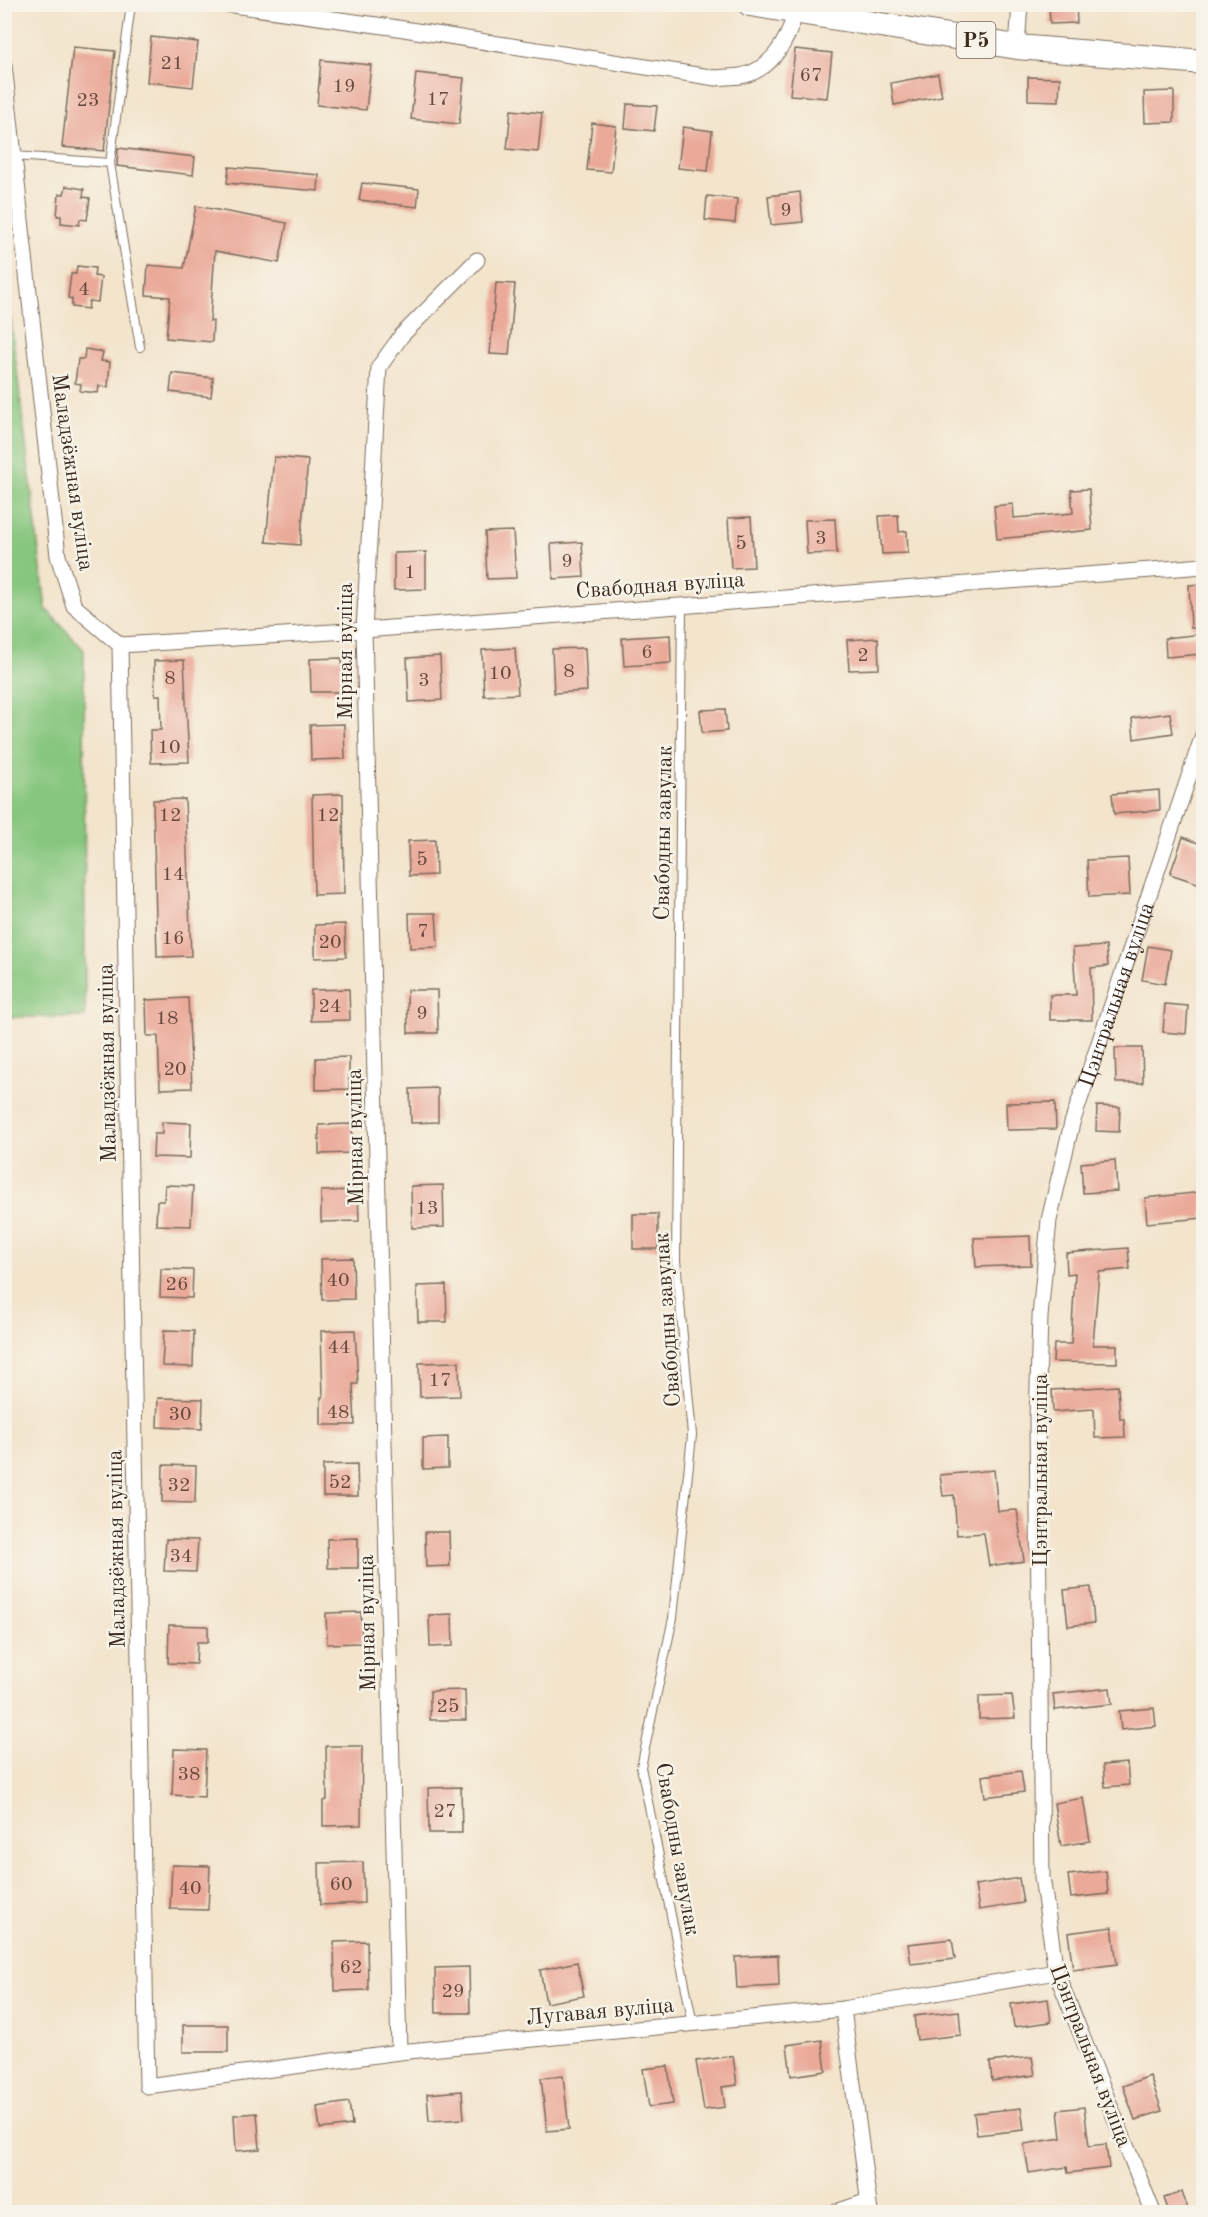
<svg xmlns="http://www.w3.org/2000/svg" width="1208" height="2217" viewBox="0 0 1208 2217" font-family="'Old Standard TT',serif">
<rect width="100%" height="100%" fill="#f7f3e8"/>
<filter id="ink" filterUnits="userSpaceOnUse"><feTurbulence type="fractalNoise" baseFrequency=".0167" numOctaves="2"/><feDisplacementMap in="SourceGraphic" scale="12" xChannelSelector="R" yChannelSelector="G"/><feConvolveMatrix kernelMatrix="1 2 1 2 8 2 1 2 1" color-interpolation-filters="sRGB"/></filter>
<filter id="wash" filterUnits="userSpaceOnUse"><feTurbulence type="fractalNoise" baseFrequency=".008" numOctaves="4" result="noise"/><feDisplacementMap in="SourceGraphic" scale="24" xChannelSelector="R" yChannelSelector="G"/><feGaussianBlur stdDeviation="1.35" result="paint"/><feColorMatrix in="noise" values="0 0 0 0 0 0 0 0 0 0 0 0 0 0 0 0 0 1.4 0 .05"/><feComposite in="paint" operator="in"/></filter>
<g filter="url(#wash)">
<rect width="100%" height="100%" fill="#f3e4cc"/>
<polygon fill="#86c67e" stroke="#60784e" stroke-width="1.5" points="4,265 46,609 84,650 85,1017 5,1017"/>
<g id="blocks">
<g fill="#eaa999">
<polygon points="1049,4 1076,4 1077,23 1050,24"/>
<polygon points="151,37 198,42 193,87 147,82"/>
<polygon points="73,47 115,51 104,151 62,147"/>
<polygon points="795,49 832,53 827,98 790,95"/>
<polygon points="321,60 371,65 366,110 317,105"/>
<polygon points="416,73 464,78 459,124 411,119"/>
<polygon points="938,74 942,96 894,105 891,83"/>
<polygon points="1028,77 1060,78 1059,101 1028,100"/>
<polygon points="1174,91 1174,122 1145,123 1144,92"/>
<polygon points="627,104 657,106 654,131 625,128"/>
<polygon points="511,110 542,113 538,152 507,149"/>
<polygon points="592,123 616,126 611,172 587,170"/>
<polygon points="683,127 712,131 708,171 678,168"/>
<polygon points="118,148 195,157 193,175 117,166"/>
<polygon points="229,167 319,175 318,191 227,183"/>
<polygon points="362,183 419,189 417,207 359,200"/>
<polygon points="66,186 84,189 83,197 90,198 87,220 80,219 79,225 61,223 61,216 57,216 59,194 64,194"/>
<polygon points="800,192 803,222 771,225 768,196"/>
<polygon points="707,196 737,199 735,223 705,220"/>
<polygon points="196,206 287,223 279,263 215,251 210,321 213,321 212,342 166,338 170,297 146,295 148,265 184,268"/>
<polygon points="77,266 95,268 94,276 101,277 98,302 89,301 88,309 72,307 72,299 68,298 71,274 76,274"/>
<polygon points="496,283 515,284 509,355 490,354"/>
<polygon points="85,349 103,352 101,361 110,362 108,387 99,386 98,393 80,391 81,384 75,383 78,359 84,359"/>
<polygon points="172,373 213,378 211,397 170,392"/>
<polygon points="274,457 308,460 300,545 266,542"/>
<polygon points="1089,489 1092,530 997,539 994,506 1013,504 1014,518 1073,513 1071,490"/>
<polygon points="898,515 899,532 907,531 908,553 882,554 879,516"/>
<polygon points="751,517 754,567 731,568 728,518"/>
<polygon points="835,519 837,553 807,554 805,520"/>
<polygon points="513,531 516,578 487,579 485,532"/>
<polygon points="582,542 584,577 553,579 551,544"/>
<polygon points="426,552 426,589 394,590 394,553"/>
<polygon points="1203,584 1203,628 1191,628 1189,585"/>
<polygon points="1203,634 1203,654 1166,657 1165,638"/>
<polygon points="670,635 671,663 624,666 622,638"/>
<polygon points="878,638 879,669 849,670 847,640"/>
<polygon points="515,648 518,694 484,696 482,650"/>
<polygon points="585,648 587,691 554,693 552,649"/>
<polygon points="440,656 442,700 409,702 407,658"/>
<polygon points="342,658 343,692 311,692 310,659"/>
<polygon points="184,660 189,762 151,763 150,730 161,730 160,695 155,695 154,661"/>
<polygon points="725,709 727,731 702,733 700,710"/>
<polygon points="1170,713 1173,733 1134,739 1132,718"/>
<polygon points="344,724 345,759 311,760 310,725"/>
<polygon points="1159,790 1160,810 1114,814 1112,794"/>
<polygon points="343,794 344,894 314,895 312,795"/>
<polygon points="185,799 191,956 157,957 153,800"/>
<polygon points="1183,837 1203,845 1203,885 1170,874"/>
<polygon points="435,840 436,875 409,876 408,841"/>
<polygon points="1128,858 1130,895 1089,897 1087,860"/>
<polygon points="409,913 436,913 438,947 410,948"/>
<polygon points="345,924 346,957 315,958 315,925"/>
<polygon points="1106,946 1108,966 1091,968 1092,1020 1050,1020 1050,995 1076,995 1073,948"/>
<polygon points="1148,946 1171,950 1165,984 1142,980"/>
<polygon points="349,989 350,1020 311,1021 311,990"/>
<polygon points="407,990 437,990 438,1033 408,1033"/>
<polygon points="188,998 192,1088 160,1089 158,1036 147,1036 146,1000"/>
<polygon points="1165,1004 1188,1006 1186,1034 1163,1032"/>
<polygon points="1115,1048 1142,1048 1143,1083 1116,1083"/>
<polygon points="349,1057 349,1089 316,1090 316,1058"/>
<polygon points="438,1088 438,1122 411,1123 410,1089"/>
<polygon points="1055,1102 1056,1129 1007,1130 1006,1103"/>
<polygon points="1097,1106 1120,1107 1119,1132 1096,1131"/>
<polygon points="162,1122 191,1123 190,1158 153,1157 154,1134 162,1134"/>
<polygon points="352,1124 353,1153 319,1154 319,1125"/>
<polygon points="1115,1160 1117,1191 1083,1193 1081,1163"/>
<polygon points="165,1185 193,1186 191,1226 156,1225 157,1201 164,1201"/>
<polygon points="443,1185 444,1227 412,1228 411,1186"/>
<polygon points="358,1190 359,1221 321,1222 321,1191"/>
<polygon points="1203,1192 1203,1218 1147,1223 1145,1198"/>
<rect x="633" y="1214" width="25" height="35"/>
<polygon points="1030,1236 1031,1265 976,1267 974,1238"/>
<polygon points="1128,1248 1130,1269 1099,1272 1093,1345 1117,1345 1117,1363 1053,1362 1054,1344 1071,1344 1075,1273 1067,1274 1066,1253"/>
<polygon points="353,1258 354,1299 322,1300 321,1259"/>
<polygon points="161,1269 193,1270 192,1298 160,1297"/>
<polygon points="446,1285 447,1322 418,1322 417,1286"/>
<polygon points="164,1330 194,1331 193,1367 162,1366"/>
<polygon points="355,1330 358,1384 353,1384 355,1425 321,1425 321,1397 323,1397 321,1331"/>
<polygon points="459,1362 460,1396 420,1397 419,1363"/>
<polygon points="1118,1386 1120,1419 1124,1419 1125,1437 1095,1438 1094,1409 1053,1412 1052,1390"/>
<polygon points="158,1398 203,1399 202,1429 157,1427"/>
<polygon points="448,1437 448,1468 423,1469 423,1438"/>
<polygon points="357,1464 358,1496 323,1496 323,1465"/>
<polygon points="163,1465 196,1466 195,1503 162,1502"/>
<polygon points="994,1470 998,1511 1017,1510 1024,1561 989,1566 984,1533 957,1535 954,1495 943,1496 940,1475"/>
<polygon points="425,1532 449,1532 450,1566 426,1567"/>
<polygon points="358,1538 358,1568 328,1568 327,1539"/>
<polygon points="166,1539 198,1540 196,1572 164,1571"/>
<polygon points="1091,1587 1094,1623 1068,1626 1064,1590"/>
<polygon points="361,1612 362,1643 327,1644 326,1613"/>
<polygon points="452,1614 453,1646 430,1647 429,1615"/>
<polygon points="169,1625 208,1626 208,1642 197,1642 196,1664 168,1663"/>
<polygon points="1110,1688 1112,1704 1055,1710 1053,1694"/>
<polygon points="465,1690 466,1720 430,1720 430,1691"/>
<polygon points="1012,1695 1015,1718 979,1719 979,1696"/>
<polygon points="1154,1708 1156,1726 1121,1730 1119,1711"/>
<polygon points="326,1746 362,1746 361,1825 323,1826 323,1801 327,1800"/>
<polygon points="174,1749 206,1750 204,1797 172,1795"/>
<polygon points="1127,1763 1129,1785 1105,1787 1103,1765"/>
<polygon points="1021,1771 1024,1792 985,1797 982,1776"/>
<polygon points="461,1787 462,1833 429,1833 428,1788"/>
<polygon points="1083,1798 1090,1841 1061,1846 1054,1803"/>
<polygon points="363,1862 364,1903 320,1905 319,1863"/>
<polygon points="172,1865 210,1866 208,1910 170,1909"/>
<polygon points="1106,1871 1108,1894 1071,1898 1068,1875"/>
<polygon points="1019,1878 1023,1903 979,1910 975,1885"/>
<polygon points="1112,1927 1117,1964 1073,1970 1068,1933"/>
<polygon points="952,1939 955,1959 911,1964 908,1944"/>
<polygon points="367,1941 368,1990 335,1991 334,1942"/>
<polygon points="778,1955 779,1986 737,1988 735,1957"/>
<polygon points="577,1962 584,1996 546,2003 540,1970"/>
<polygon points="469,1967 470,2013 436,2013 435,1968"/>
<polygon points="1048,1999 1051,2022 1014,2027 1011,2004"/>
<polygon points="959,2011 961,2035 917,2040 914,2016"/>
<rect x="183" y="2025" width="45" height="27"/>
<polygon points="822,2040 826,2071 791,2076 787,2045"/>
<polygon points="733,2056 737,2085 722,2087 725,2107 704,2110 696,2061"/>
<polygon points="1032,2057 1035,2075 992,2081 990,2062"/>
<polygon points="668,2066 673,2104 649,2107 643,2069"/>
<polygon points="563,2076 569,2129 547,2131 541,2078"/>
<polygon points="1150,2076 1162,2111 1135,2120 1123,2086"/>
<polygon points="462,2091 464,2119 429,2121 427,2094"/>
<polygon points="349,2102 352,2125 320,2129 317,2107"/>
<polygon points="1084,2107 1089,2146 1106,2144 1109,2168 1068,2173 1067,2167 1029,2173 1024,2144 1061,2138 1058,2110"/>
<polygon points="1021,2108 1024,2130 977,2135 974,2113"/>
<polygon points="257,2113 260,2149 236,2151 234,2115"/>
<polygon points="1182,2192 1189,2212 1169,2212 1164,2198"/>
</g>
</g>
</g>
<g filter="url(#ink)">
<use href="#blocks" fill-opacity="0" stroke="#7b6b5b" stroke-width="1.5"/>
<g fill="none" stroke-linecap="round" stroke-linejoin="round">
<defs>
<g id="lane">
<polyline points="15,156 110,163 140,347"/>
<polyline points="110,163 131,4"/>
<polyline points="682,605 676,1260 692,1435 673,1618 641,1767 693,2024"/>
</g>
<g id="street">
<path d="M225,4L391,27L716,78C724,77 732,77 740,76C771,71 789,40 795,12"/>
<polyline points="1017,47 1020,4"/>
<polyline points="4,65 58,556 74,606 120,645 147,2086 399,2052 843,2009 1056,1972"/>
<polyline points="120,645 364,630 1204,566"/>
<polyline points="843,2009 870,2212"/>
<polyline points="399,2052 364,630 379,367 402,335 477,260"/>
<polyline points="836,2212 868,2201"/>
<path id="s1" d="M1153,2212L1056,1972L1042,1877L1037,1421L1040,1317L1049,1220L1072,1123L1204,732"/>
</g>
<polyline id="primary" points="750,4 1017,47 1204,62"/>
</defs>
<use href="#lane" stroke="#7b6b5b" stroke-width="10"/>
<use href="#street" stroke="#7b6b5b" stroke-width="17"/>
<use href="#primary" stroke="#7b6b5b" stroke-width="26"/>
<use href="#lane" stroke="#fff" stroke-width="8"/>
<use href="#street" stroke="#fff" stroke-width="15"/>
<use href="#primary" stroke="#fff" stroke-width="24"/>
</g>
</g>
<g text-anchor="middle" stroke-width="5" stroke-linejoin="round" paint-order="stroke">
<g font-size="20" fill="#674a3d">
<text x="172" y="69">21</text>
<text x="811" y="81">67</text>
<text x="344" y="92">19</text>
<text x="438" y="105">17</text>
<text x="88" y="106">23</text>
<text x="786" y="216">9</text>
<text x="84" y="295">4</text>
<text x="821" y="544">3</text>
<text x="741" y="549">5</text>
<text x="567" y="567">9</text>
<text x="410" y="578">1</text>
<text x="647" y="658">6</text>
<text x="863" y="661">2</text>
<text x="569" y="677">8</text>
<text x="500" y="679">10</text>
<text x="170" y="684">8</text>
<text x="424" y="686">3</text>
<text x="169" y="753">10</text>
<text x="170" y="821">12</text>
<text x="328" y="821">12</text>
<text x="422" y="865">5</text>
<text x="173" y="880">14</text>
<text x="423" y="937">7</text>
<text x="173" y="944">16</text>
<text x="330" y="948">20</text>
<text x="330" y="1012">24</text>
<text x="422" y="1019">9</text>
<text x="167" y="1024">18</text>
<text x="175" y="1075">20</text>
<text x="427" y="1214">13</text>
<text x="338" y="1286">40</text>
<text x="177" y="1290">26</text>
<text x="339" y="1353">44</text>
<text x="440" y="1386">17</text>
<text x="338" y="1418">48</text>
<text x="180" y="1420">30</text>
<text x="340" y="1488">52</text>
<text x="179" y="1491">32</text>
<text x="181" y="1562">34</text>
<text x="448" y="1712">25</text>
<text x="189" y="1780">38</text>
<text x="445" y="1817">27</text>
<text x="341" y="1890">60</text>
<text x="190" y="1894">40</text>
<text x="351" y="1973">62</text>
<text x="453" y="1997">29</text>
</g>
<rect fill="#f7f3e8" stroke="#73665b" stroke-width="1.5" x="956.5" y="22" width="39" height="36" rx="4.5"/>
<g font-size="21" font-weight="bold" fill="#3b2a1e">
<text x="976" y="47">Р5</text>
</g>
<g font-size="22" fill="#3b2a1e" stroke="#f7f3e8">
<text transform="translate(74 472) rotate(82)" y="8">Маладзёжная вуліца</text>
<text transform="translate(660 584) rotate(-4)" y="8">Свабодная вуліца</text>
<text transform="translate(344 651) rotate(-90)" y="8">Мірная вуліца</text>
<text transform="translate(662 833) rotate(-89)" y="8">Свабодны завулак</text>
<text dy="8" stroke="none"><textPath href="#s1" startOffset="1248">Цэнтральная вуліца</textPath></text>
<text transform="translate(106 1063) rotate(-91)" y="8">Маладзёжная вуліца</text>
<text transform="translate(354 1137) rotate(-91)" y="8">Мірная вуліца</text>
<text transform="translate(666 1320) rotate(-94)" y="8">Свабодны завулак</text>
<text transform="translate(1039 1470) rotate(-90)" y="8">Цэнтральная вуліца</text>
<text transform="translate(115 1549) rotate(-91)" y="8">Маладзёжная вуліца</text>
<text transform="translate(366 1623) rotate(-91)" y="8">Мірная вуліца</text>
<text transform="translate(679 1849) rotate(80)" y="8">Свабодны завулак</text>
<text transform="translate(600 2010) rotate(-5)" y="8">Лугавая вуліца</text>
<text transform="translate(1092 2055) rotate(69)" y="8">Цэнтральная вуліца</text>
</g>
</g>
<rect width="1208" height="2217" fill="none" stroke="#f7f3e8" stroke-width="24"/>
</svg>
